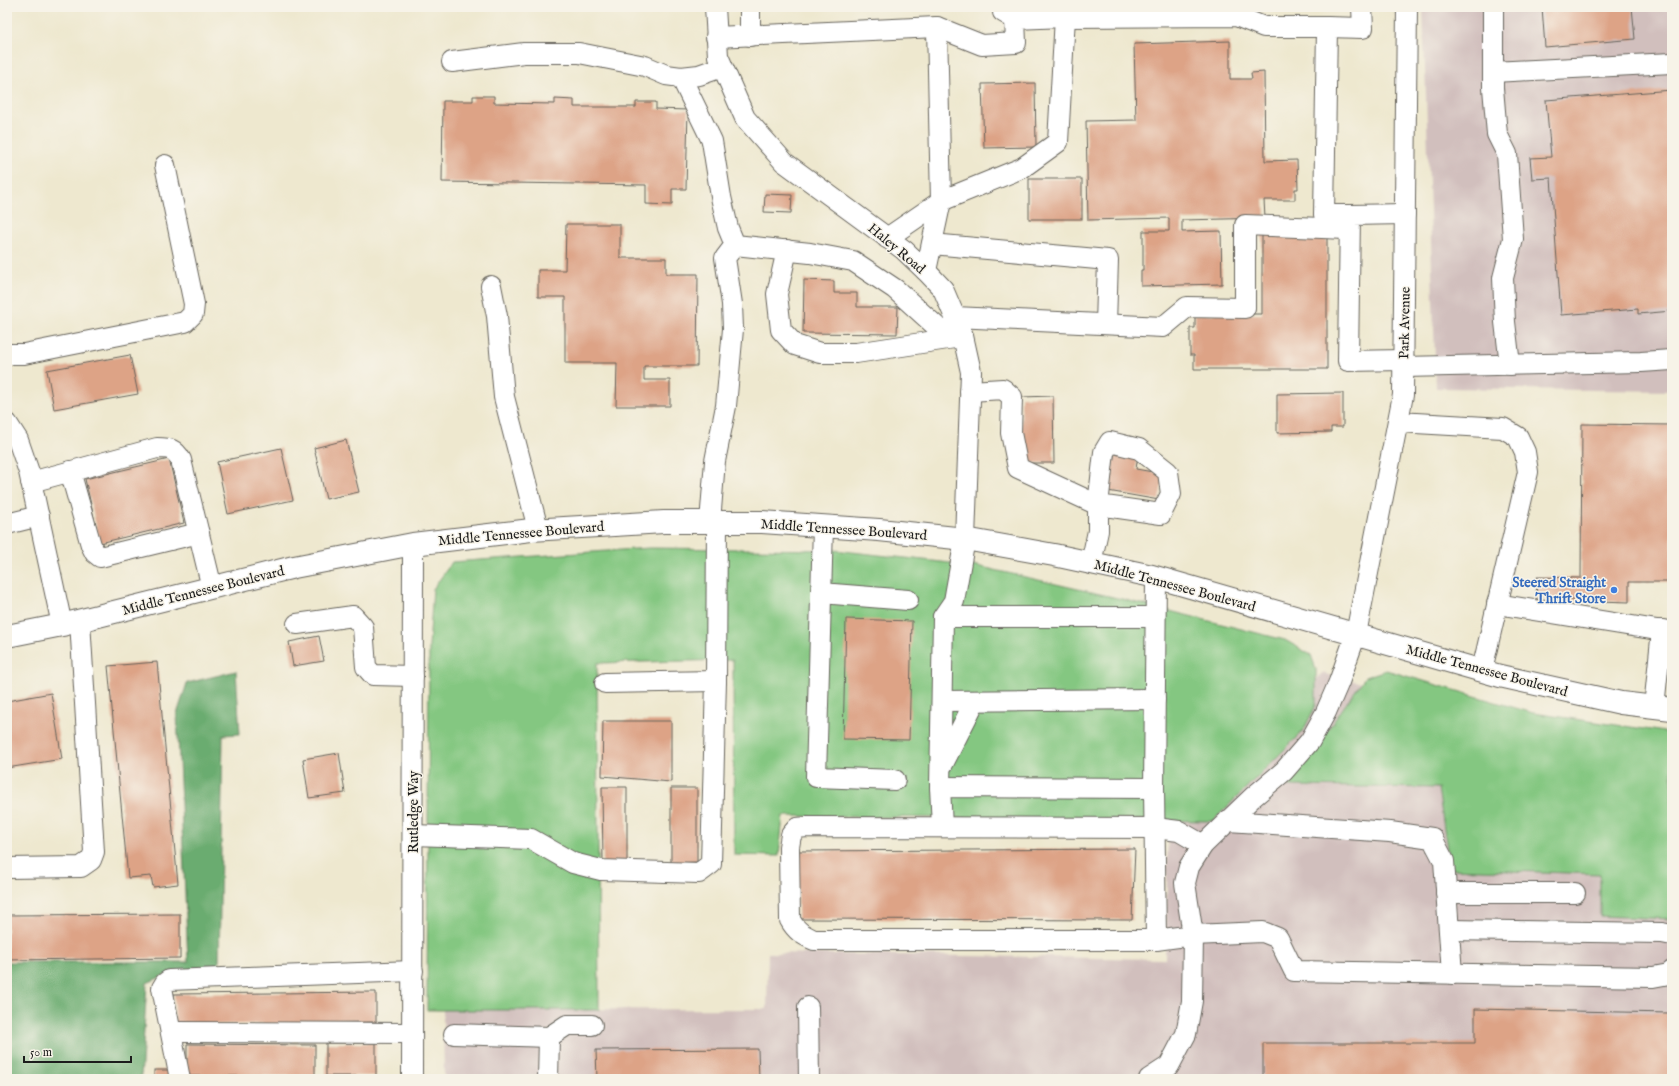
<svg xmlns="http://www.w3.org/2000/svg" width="1679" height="1086" viewBox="0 0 1679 1086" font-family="'IM FELL English',serif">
<rect width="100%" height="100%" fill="#f7f3e8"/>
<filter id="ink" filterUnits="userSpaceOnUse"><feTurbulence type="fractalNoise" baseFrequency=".025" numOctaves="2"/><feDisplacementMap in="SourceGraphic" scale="8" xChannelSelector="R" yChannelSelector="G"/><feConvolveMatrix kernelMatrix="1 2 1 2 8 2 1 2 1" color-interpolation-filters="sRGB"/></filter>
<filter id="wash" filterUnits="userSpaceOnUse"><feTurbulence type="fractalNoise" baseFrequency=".012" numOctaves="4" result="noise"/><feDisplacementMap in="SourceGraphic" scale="16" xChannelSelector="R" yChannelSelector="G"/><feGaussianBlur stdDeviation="0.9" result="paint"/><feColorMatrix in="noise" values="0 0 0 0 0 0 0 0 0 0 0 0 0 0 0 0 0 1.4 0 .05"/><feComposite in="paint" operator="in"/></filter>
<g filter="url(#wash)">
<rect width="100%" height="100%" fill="#eee8cf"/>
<g fill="#d1bfbd">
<polygon points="1423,7 1672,7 1672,391 1436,388"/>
<polygon points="1322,673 1595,741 1672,747 1672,1079 444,1079 443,1010 767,1009 768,953 1165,959 1168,830"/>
</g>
<g fill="#84c781" stroke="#50724e">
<polygon points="649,548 834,550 977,566 1126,600 1285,640 1311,655 1316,669 1316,705 1303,731 1213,821 783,816 779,856 734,855 733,660 597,663 599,1010 427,1010 429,647 433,589 452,562"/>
<polygon points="1386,670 1533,713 1672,733 1672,919 1600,916 1600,874 1450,869 1438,788 1288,786 1365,677"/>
</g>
<polygon fill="#6bac6f" stroke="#446446" points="236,671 240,734 223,735 219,964 163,976 147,983 141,1079 7,1079 7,962 188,962 177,714 187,683"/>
<g id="blocks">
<g fill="#dda386">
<polygon points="1542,7 1632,7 1635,39 1545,47"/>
<polygon points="1230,41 1230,79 1252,79 1251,73 1264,72 1265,161 1297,160 1298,189 1295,189 1295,200 1264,200 1265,218 1182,220 1182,232 1221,231 1222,284 1141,286 1141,270 1143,270 1143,231 1169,231 1169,218 1088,220 1086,121 1136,120 1134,44"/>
<polygon points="1035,83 1036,147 984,148 982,84"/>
<polygon points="1672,90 1672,311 1638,314 1638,309 1561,315 1551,178 1532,179 1530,158 1551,157 1546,100"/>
<polygon points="473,96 494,96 494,103 555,104 555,99 574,100 574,107 636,107 636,102 656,102 656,109 688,110 686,189 672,189 672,205 646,204 646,185 442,182 443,101 473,101"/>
<rect x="1029" y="179" width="53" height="40"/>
<polygon points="765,194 792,195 791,213 764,212"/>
<polygon points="566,224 620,224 620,258 666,258 666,274 698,274 697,366 644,366 644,380 670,380 670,406 616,406 617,363 565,363 565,297 538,297 538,270 565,270"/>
<polygon points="1262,230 1327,230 1327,369 1194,369 1194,355 1190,355 1190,328 1195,328 1195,314 1262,314"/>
<polygon points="804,280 834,281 834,293 857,293 857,307 898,307 897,334 803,333"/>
<polygon points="130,355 138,394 54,409 47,370"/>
<polygon points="1343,393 1343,427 1331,427 1331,432 1277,433 1277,394"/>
<polygon points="1053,396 1054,463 1022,463 1021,397"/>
<polygon points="1582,424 1672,425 1672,582 1629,582 1629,602 1536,599 1537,577 1581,578"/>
<polygon points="346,440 359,492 326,499 314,448"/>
<polygon points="281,448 293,500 228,514 217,462"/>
<polygon points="1115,451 1138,455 1136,469 1164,474 1159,500 1108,491"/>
<polygon points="169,459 184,523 100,543 85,479"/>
<polygon points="846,619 912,621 909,740 843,739"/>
<polygon points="319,636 324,661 293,666 289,642"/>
<polygon points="157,662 178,884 153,887 151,876 128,878 108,666"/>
<polygon points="51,693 62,759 7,768 7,701"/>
<polygon points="603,721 671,721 671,782 602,776"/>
<polygon points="339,753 345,793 309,798 303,759"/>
<polygon points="602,787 627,787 627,863 603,863"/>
<polygon points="671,788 697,788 697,862 671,863"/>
<polygon points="1135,849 1132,920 798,919 798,851"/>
<polygon points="180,914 180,958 7,960 7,915"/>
<polygon points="376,992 376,1022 175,1025 174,994"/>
<polygon points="1475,1009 1669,1013 1671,1045 1672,1045 1672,1079 1263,1079 1263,1043 1475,1043"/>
<rect x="326" y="1043" width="50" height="33"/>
<polygon points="187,1044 315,1045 315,1076 187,1076"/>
<polygon points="758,1049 759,1079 597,1079 596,1050"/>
<rect x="154" y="1070" width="18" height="9"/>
</g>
</g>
</g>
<g filter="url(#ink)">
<use href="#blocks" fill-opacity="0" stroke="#66635b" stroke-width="1"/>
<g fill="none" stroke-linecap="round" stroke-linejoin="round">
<defs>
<g id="minor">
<polyline points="715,7 718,56 745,118 784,162 904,250 926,271 943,289 963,336 971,372 965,539 954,601 943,617 940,787"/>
<polyline points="1003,7 1003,12 1015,19"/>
<polyline points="1407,7 1403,395 1356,634 1339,682 1326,712 1310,741 1284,771 1253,797 1203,845 1189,867 1185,883 1193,935 1263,932 1278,938 1294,971 1653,977 1669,974 1672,971"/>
<polyline points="1493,7 1493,88 1497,134 1507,154 1513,239 1503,278 1505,322 1510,365"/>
<polyline points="1327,27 1363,28 1362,7"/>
<polyline points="750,36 750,7"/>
<polyline points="716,37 937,27 982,45 1016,43 1015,19 1065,17 1236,16 1264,27 1327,27 1324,215 1350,215"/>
<polyline points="452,62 524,53 579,53 645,66 666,75 681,77 699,75 722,67"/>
<polyline points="1493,72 1672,63"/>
<polyline points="681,77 712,141 721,197 728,228 735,245 810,253 853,261 895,289 938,328 963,336"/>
<polyline points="887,238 941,201 1022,168 1058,142 1065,17"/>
<polyline points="932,244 1108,260 1106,324"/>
<polyline points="787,250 777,294 781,330 795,345 820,353 856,353 961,337"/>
<polyline points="926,271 941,201 937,27"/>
<polyline points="491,286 497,316 504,397 538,529"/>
<polyline points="955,317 1163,327 1187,307 1245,308 1245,225 1347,229"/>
<polyline points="7,354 24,354 185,322 193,314 194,304 165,165"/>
<polyline points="1403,360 1348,361 1350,215 1405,214"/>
<polyline points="1403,367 1641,362 1672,360"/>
<polyline points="970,391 1003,389 1012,397 1011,433 1018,468 1098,505 1098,531 1091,563"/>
<polyline points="1398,422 1503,428 1518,437 1525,452 1528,472 1482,670"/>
<polyline points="7,423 18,440 29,472 62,625"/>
<polygon points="1110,442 1139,449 1168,472 1171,494 1161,514 1098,505 1104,452"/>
<polyline points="70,471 91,545 95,553 100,557 199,533"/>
<path d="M31,482L157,448C170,448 175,449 181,460L212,588"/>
<polyline points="710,522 715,461 726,406 733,329 732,304 725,258 735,245"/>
<polyline points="7,524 39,516"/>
<polyline points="823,526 816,777 895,780"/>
<polyline points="821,593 908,600"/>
<polyline points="1497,604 1657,630 1672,631"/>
<polyline points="943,617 1155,617"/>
<polyline points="297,624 353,616 363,627 366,667 373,675 413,676"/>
<polyline points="605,683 716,681"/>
<polyline points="942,701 1155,699"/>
<polyline points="1654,707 1662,630"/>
<polyline points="943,764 975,701"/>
<polyline points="1154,788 1156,577"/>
<polyline points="1228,821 1390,832 1432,838 1444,861 1452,974"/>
<polyline points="942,827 940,787 1154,788 1156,940"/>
<polyline points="413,835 531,839 573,863 601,870 699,873 711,864 716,681 717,522"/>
<polyline points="7,868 81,867 91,860 94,852 80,621"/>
<polyline points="1446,893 1575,893"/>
<polyline points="1449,930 1662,933 1672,935"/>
<polyline points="808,1007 809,1079"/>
<polyline points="171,1032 412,1033"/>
<polyline points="454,1034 549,1037 567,1025 592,1025"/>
<polyline points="180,1079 162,988 165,983 169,980 413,971"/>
<polyline points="412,1079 413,544"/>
<polyline points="548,1079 549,1037"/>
<path d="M1149,1079L1169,1066L1186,1034L1192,1001L1193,935L1156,940H814C803,935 796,931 790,920L789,847L791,835L797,828L807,827L1155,828L1179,831L1203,845"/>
</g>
<polyline id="major" points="7,636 62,625 294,567 413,544 531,530 664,522 762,522 879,530 965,539 1054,555 1152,576 1500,676 1621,703 1672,709"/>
</defs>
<use href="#minor" stroke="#66635b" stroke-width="22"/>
<use href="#major" stroke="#66635b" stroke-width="24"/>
<use href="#minor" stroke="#fff" stroke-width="20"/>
<use href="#major" stroke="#fff" stroke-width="22"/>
</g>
</g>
<circle fill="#3f7fe0" stroke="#f7f3e8" stroke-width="1.5" cx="1614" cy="590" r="4"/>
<g text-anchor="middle" stroke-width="3" stroke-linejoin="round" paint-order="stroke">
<g font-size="14" fill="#1c1c1c" stroke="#f7f3e8">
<text transform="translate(897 248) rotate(40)" y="5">Haley Road</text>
<text transform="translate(1404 323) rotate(-89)" y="5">Park Avenue</text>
<text transform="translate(844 529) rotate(4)" y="5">Middle Tennessee Boulevard</text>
<text transform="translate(521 533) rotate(-5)" y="5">Middle Tennessee Boulevard</text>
<text transform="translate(1175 585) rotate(15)" y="5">Middle Tennessee Boulevard</text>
<text transform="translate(203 590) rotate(-14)" y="5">Middle Tennessee Boulevard</text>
<text transform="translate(1487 670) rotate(15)" y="5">Middle Tennessee Boulevard</text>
<text transform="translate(413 812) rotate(-90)" y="5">Rutledge Way</text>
</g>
<g font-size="14" font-weight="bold" fill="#366cbe" stroke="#f7f3e8" text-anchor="end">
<text x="1606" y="587">Steered Straight<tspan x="1606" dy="16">Thrift Store</tspan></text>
</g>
</g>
<rect width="1679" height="1086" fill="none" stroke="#f7f3e8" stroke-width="24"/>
<path d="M24 1056v6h107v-6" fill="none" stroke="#1c1c1c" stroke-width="2"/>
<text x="30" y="1056" font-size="12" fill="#1c1c1c" stroke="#f7f3e8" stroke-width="3" paint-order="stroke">50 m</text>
</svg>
